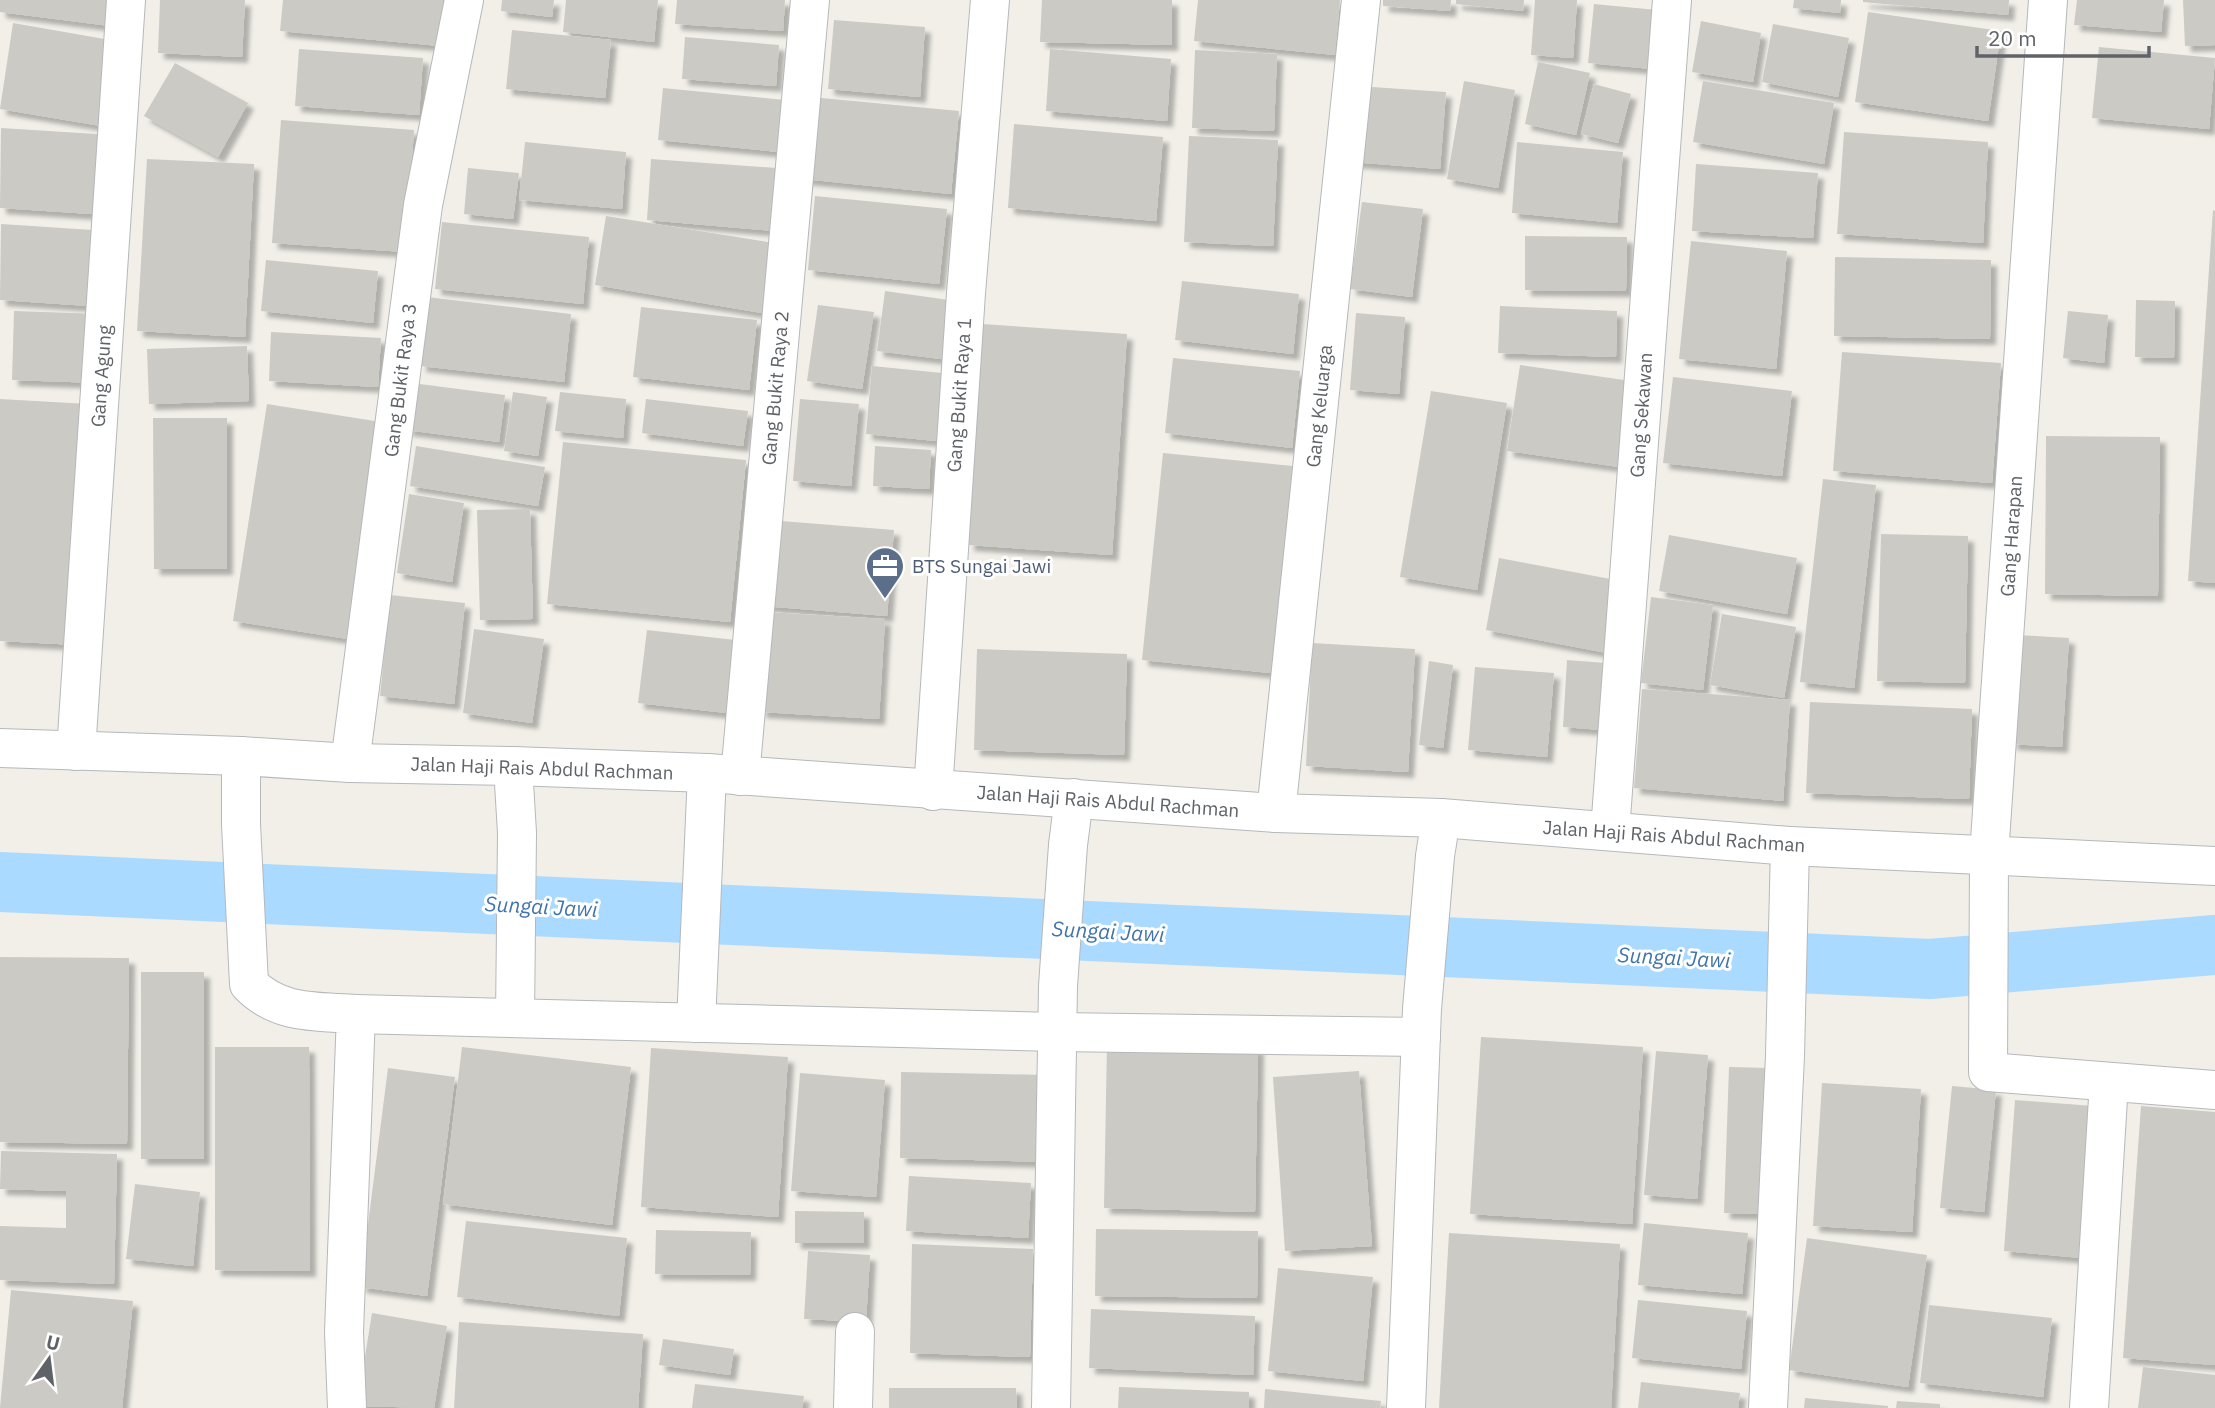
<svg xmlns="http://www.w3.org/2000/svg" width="2215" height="1408" viewBox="0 0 2215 1408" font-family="'IBM Plex Sans',sans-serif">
<defs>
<filter id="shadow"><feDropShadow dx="6" dy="6" stdDeviation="2" flood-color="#0004"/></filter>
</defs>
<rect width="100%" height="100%" fill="#f1efe8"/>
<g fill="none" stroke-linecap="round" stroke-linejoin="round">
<polyline stroke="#aadaff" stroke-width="60" points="0,882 1930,969 2215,945"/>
</g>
<g fill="#cccac5" filter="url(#shadow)">
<polygon points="0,0 114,0 110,26 0,12"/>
<polygon points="160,0 245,0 242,57 158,53"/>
<polygon points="283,0 445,0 440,46 280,31"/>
<polygon points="502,0 554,0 552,17 501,11"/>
<polygon points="566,0 658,0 654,42 563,32"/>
<polygon points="677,0 785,0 783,31 675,24"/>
<polygon points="1042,0 1172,0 1172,45 1040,42"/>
<polygon points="1198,0 1340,0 1335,55 1194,41"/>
<polygon points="1383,0 1451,0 1450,11 1383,6"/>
<polygon points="1456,0 1524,0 1523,11 1456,4"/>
<polygon points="1535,0 1577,0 1573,58 1531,55"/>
<polygon points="1794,0 1841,0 1840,13 1793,8"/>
<polygon points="1863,0 2009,0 2008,15 1863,2"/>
<polygon points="2077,0 2164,0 2161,32 2074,25"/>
<polygon points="2183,0 2215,0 2215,45 2185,46"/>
<polygon points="1594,4 1657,10 1652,69 1588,63"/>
<polygon points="1868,12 2001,31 1988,121 1855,102"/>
<polygon points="834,20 925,27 920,97 828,89"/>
<polygon points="1701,21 1761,33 1753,82 1692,72"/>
<polygon points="13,23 116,41 101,126 0,109"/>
<polygon points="1773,24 1849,38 1838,97 1762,82"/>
<polygon points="512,30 611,40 605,98 506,89"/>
<polygon points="685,37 779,45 776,86 682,79"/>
<polygon points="2099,47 2215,58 2209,129 2092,118"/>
<polygon points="299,49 423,58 419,115 295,106"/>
<polygon points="1050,49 1171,59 1167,121 1046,111"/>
<polygon points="1195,50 1277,54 1274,131 1192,128"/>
<polygon points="1538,62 1590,73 1576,135 1525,124"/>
<polygon points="175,63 248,103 218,157 144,116"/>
<polygon points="1464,81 1515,90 1498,188 1447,179"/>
<polygon points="1703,81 1834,103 1824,164 1693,142"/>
<polygon points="1594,84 1631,94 1618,143 1581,134"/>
<polygon points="1357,86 1446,92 1440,169 1352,162"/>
<polygon points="663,88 785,100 779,152 658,140"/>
<polygon points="811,97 959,111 951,194 803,179"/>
<polygon points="281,120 414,130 405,252 272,243"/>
<polygon points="1014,124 1163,137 1156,221 1008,208"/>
<polygon points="1,128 112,135 107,215 0,208"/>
<polygon points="1844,132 1988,142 1983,243 1837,234"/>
<polygon points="1189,136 1278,140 1273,246 1184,242"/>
<polygon points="525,142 626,152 622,209 519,200"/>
<polygon points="1517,142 1623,152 1617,223 1512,213"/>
<polygon points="147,159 254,164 245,337 137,331"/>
<polygon points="651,159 777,168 774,231 647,220"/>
<polygon points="1696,164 1818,173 1813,238 1692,231"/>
<polygon points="468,168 519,173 513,219 464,214"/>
<polygon points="815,196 947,209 939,284 808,270"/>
<polygon points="1362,202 1423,209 1412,297 1350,289"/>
<polygon points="2213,210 2215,211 2215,583 2188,581"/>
<polygon points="606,216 786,245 774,315 595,285"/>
<polygon points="442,222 589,237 583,304 435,289"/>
<polygon points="1,224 93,230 89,306 0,300"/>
<polygon points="1525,236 1627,237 1626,291 1525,290"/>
<polygon points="1691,241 1787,251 1776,369 1679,359"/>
<polygon points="1835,257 1991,260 1990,339 1834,336"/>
<polygon points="266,260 378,271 373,323 261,311"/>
<polygon points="1182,281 1299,294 1293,354 1175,340"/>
<polygon points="885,291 956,301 949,360 877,351"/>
<polygon points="427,297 571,314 564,382 420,366"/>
<polygon points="2136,300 2175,301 2174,358 2135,357"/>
<polygon points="818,305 874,312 862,389 807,381"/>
<polygon points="1500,306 1617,311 1616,357 1498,353"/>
<polygon points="641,307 757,320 749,390 633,377"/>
<polygon points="14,311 101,314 99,383 12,380"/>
<polygon points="2068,311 2108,315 2104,363 2063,358"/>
<polygon points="1356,313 1405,317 1399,394 1350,390"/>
<polygon points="983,324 1127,334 1112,555 968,545"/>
<polygon points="271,332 381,338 378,387 269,381"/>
<polygon points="247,346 249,401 149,404 147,349"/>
<polygon points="1842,352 2001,363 1992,483 1833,471"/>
<polygon points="1173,358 1300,371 1292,448 1165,433"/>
<polygon points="1520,365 1631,381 1619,467 1507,451"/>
<polygon points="872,366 942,373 936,441 866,434"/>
<polygon points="1673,377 1792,391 1782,476 1663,463"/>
<polygon points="412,383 505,395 499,442 406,430"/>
<polygon points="1431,391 1507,403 1477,590 1400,577"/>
<polygon points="513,392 547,397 538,456 504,451"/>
<polygon points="560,392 626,399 623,438 555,431"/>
<polygon points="0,399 88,404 77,645 0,641"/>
<polygon points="646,399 748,411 743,446 642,433"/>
<polygon points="800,399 859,404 851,486 793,481"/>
<polygon points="267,404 381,422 348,639 233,621"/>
<polygon points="153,418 227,418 227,569 154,569"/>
<polygon points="2046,436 2160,437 2158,596 2045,594"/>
<polygon points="563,442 746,460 730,622 547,604"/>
<polygon points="416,446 545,467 538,506 410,486"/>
<polygon points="875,446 931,450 929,489 873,486"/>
<polygon points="1163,453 1303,467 1281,674 1142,660"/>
<polygon points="1823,479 1876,485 1854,688 1800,682"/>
<polygon points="409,494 464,503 452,582 397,573"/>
<polygon points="530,509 533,619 480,620 477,510"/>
<polygon points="769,520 894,530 887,616 763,606"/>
<polygon points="1881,534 1968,536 1965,683 1877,681"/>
<polygon points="1669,535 1797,558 1787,614 1659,591"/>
<polygon points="1499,558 1621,581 1607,653 1486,630"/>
<polygon points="390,595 465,603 454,704 380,696"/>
<polygon points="1651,597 1713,605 1703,690 1641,683"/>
<polygon points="766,612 885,619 879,719 760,712"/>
<polygon points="1722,614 1796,627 1784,698 1710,685"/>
<polygon points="474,629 544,639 532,723 463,713"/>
<polygon points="647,630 744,641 735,714 638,703"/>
<polygon points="2018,635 2069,638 2062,747 2011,744"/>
<polygon points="1312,643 1415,649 1408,772 1306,766"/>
<polygon points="977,649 1127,654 1124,755 974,750"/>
<polygon points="1567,660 1606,663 1602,730 1563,727"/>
<polygon points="1429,661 1453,665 1443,748 1419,745"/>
<polygon points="1475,667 1554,673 1547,757 1468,750"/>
<polygon points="1642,689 1790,700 1783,801 1634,788"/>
<polygon points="1810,702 1972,709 1969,799 1806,793"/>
<polygon points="0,957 129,958 127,1144 0,1142"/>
<rect x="141" y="972" width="63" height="187"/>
<polygon points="1481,1037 1643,1047 1632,1224 1470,1214"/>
<polygon points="1107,1044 1258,1047 1255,1212 1104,1208"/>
<polygon points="215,1047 309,1047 310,1271 215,1270"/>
<polygon points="462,1047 631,1067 612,1225 443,1204"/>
<polygon points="651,1048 788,1057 778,1217 641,1207"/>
<polygon points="1656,1051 1708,1055 1697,1199 1644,1195"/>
<polygon points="1729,1067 1770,1068 1765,1214 1724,1213"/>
<polygon points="388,1068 455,1077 427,1296 360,1287"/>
<polygon points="1359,1071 1372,1246 1285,1251 1273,1077"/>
<polygon points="901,1072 1049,1075 1046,1162 900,1158"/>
<polygon points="800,1073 885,1080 876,1197 791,1191"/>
<polygon points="1822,1083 1921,1089 1912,1232 1813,1226"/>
<polygon points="1952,1086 1996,1090 1984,1212 1940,1208"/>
<polygon points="2015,1100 2093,1106 2081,1258 2004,1251"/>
<polygon points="2141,1106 2215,1112 2215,1365 2123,1358"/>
<polygon points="1,1151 117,1154 114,1284 0,1280 0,1226 66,1228 66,1191 0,1189"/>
<polygon points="909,1176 1031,1183 1028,1238 906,1231"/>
<polygon points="135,1184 200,1192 193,1266 126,1259"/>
<polygon points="795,1211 864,1212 864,1243 795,1243"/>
<polygon points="466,1221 627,1238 619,1316 457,1297"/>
<polygon points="1644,1223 1748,1233 1742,1294 1638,1285"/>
<polygon points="1096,1229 1258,1231 1257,1298 1095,1296"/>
<polygon points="656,1230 751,1232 750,1275 655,1274"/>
<polygon points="1449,1233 1620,1244 1611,1408 1439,1408"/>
<polygon points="1807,1238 1927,1255 1908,1387 1789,1370"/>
<polygon points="912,1244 1033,1249 1030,1357 910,1353"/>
<polygon points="808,1251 870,1255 866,1322 804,1319"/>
<polygon points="1278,1268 1373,1277 1363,1381 1268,1371"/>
<polygon points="11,1290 133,1301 122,1408 0,1408"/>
<polygon points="1638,1300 1747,1311 1741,1369 1632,1358"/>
<polygon points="1929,1305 2052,1318 2043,1397 1920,1383"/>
<polygon points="1091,1309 1255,1316 1253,1375 1089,1368"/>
<polygon points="372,1313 447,1326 434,1408 357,1406"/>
<polygon points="459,1322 643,1334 638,1408 454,1408"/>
<polygon points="663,1339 734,1349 730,1375 659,1365"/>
<polygon points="2143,1367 2215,1375 2215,1408 2138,1408"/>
<polygon points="1641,1382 1740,1393 1738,1408 1638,1408"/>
<polygon points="695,1384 804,1396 802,1408 692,1408"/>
<polygon points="1119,1387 1249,1392 1249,1408 1118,1408"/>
<polygon points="889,1388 1016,1388 1017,1408 889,1408"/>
<polygon points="1265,1389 1381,1401 1380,1408 1264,1408"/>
<polygon points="1805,1398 1888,1406 1888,1408 1804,1408"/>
<polygon points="1897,1401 1940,1404 1940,1408 1896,1408"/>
</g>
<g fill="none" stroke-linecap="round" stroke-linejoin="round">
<defs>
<g id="minor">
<polyline points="2048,0 1989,855 1988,1072 2215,1090"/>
<polyline points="0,748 241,756 350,763 513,766 707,773 1276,813 1441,818 1790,846 2215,866"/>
<polyline points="76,751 126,0"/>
<path d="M241,756V824L249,984C279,1015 316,1011 356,1014L344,1332L347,1408"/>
<polyline points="350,763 423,205 464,0"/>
<polyline points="513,766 517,833 515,1018"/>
<polyline points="740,776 810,0"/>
<polyline points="933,791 966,293 990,0"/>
<polyline points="1276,813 1361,0"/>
<polyline points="1610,831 1672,0"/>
<polyline points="356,1014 1057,1032 1421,1037"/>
<polyline points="696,1023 707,773"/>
<polyline points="853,1408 855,1332"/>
<polyline points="1051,1408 1058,986 1068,845 1074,798"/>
<polyline points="1406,1408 1422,1009 1435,856 1441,818"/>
<polyline points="1768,1408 1785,1056 1790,846"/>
<polyline points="2089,1408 2109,1082"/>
</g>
</defs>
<use href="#minor" stroke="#b5b8bc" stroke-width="40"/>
<use href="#minor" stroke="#fff" stroke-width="38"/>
</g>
<defs>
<symbol id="office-pin" viewBox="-11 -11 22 30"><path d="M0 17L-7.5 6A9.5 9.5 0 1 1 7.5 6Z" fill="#5c6f8a" stroke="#fff"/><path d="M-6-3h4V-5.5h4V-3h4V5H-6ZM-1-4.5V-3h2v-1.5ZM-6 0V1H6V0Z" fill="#fff"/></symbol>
</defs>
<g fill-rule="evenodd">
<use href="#office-pin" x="863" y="544" width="44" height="60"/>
</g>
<g text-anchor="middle" stroke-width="6" stroke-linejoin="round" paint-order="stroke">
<g font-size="19" fill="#5f6368" stroke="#fff">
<text transform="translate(101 376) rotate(-86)" y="7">Gang Agung</text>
<text transform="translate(400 380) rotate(-83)" y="7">Gang Bukit Raya 3</text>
<text transform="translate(775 388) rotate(-85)" y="7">Gang Bukit Raya 2</text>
<text transform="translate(959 395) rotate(-86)" y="7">Gang Bukit Raya 1</text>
<text transform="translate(1319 406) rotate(-84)" y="7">Gang Keluarga</text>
<text transform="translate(1641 415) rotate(-86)" y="7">Gang Sekawan</text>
<text transform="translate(2011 536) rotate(-86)" y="7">Gang Harapan</text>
<text transform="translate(542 768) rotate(2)" y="7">Jalan Haji Rais Abdul Rachman</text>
<text transform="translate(1108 801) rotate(4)" y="7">Jalan Haji Rais Abdul Rachman</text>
<text transform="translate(1674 836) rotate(4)" y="7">Jalan Haji Rais Abdul Rachman</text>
</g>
<g font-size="19" fill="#4e5e75" stroke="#fff" text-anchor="start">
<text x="912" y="573">BTS Sungai Jawi</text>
</g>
<g font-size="21" font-style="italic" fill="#4174aa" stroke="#fff">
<text transform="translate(541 907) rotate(3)" y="7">Sungai Jawi</text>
<text transform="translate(1108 932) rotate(3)" y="7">Sungai Jawi</text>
<text transform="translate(1674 958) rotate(3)" y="7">Sungai Jawi</text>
</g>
</g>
<g transform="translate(49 1359) rotate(14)" stroke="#ffffff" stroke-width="5" paint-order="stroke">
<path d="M0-5L12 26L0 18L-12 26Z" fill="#5f6368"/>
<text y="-10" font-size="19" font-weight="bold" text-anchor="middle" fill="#5f6368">U</text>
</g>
<path d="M1977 46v10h172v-10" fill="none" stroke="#5f6368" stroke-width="3.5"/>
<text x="1988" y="46" font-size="21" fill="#5f6368" stroke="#ffffff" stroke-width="5" paint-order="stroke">20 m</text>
</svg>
